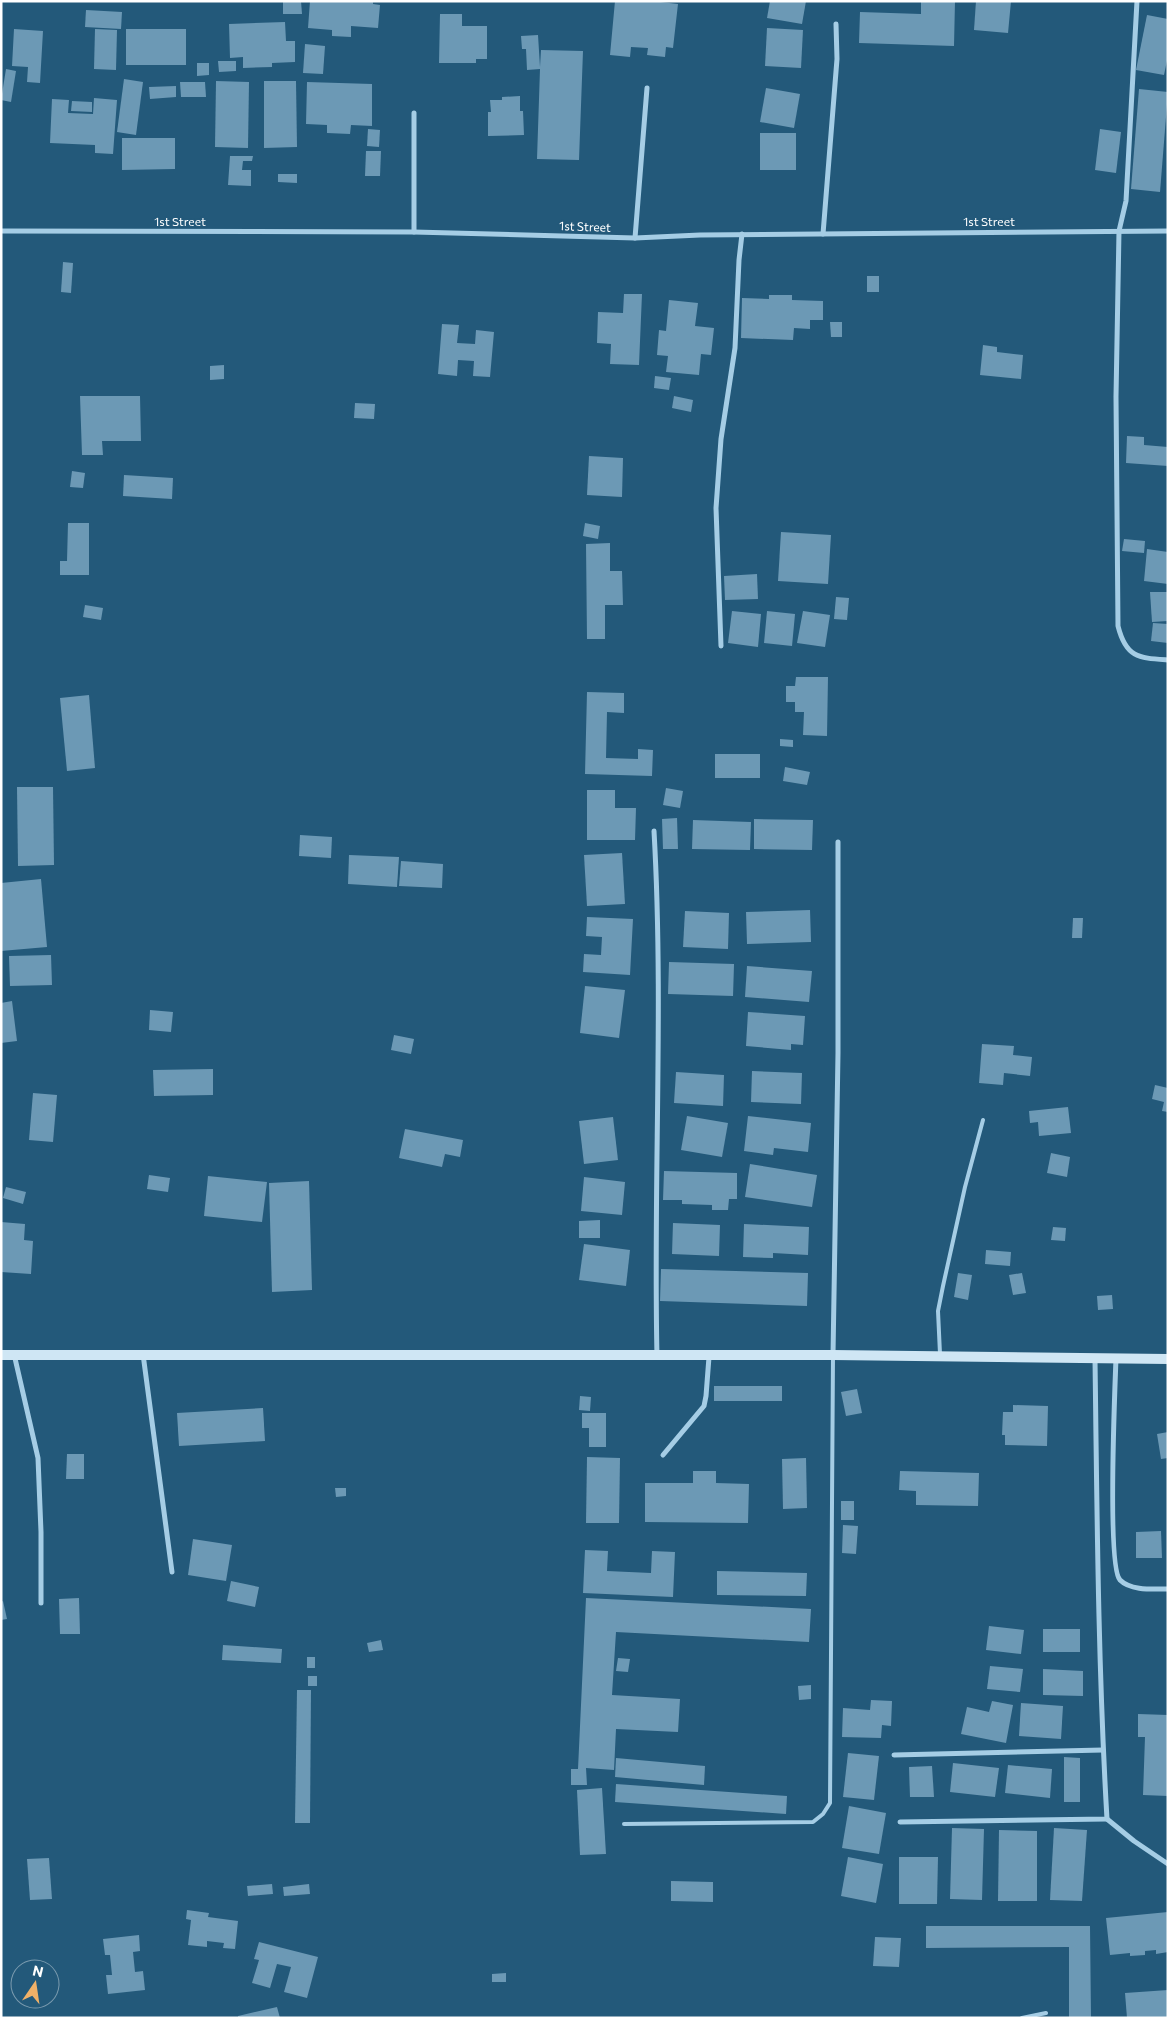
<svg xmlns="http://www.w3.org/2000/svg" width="1169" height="2019" viewBox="0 0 1169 2019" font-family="Commissioner,sans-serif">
<rect width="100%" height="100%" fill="#23597a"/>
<g fill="#6c99b5">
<polygon points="283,1 301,1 302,14 283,14"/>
<polygon points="310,1 373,1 373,4 380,5 378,28 351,26 351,37 332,36 332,30 308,28"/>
<polygon points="615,1 652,1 678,4 673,48 666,47 665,57 647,55 648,48 631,47 630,57 610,55"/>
<polygon points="770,1 806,1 802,24 767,18"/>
<polygon points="921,1 955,1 954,46 859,43 860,12 921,14"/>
<polygon points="976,1 1011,1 1008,33 974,30"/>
<polygon points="86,10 122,12 121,29 85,27"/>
<polygon points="440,14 462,14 462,26 487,26 487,59 476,59 476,63 439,63"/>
<polygon points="1147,15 1168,19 1168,56 1164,75 1136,70"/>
<polygon points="285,22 286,41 295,41 295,62 272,63 272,67 243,68 243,57 230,58 229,24"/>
<polygon points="767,28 803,30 801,68 765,66"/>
<polygon points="14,29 43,31 40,83 27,82 28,67 12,66"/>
<polygon points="95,29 117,30 116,70 94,69"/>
<rect x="126" y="29" width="60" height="36"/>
<polygon points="538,35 540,67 541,50 583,51 579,160 537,159 540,69 527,70 526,49 522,49 521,36"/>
<polygon points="305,44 325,46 323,74 303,73"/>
<polygon points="218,61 236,61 236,71 219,72"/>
<polygon points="197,63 209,63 209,75 197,76"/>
<polygon points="6,69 16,71 11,102 1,100"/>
<polygon points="124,79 143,82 136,135 117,132"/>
<polygon points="216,81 249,82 248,148 215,147"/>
<polygon points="264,81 296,81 297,147 264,148"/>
<polygon points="180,82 205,82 206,97 181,97"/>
<polygon points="307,82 372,84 372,126 351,125 350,134 327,133 327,125 306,124"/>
<polygon points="176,86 176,97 150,99 149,87"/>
<polygon points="766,88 800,94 794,128 760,122"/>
<polygon points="1139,89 1168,92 1160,192 1131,189"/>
<polygon points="520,96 520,111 523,111 524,135 488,136 488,112 491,112 490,100 502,100 502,97"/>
<polygon points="94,98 117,100 113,154 95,153 95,145 50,143 52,99 69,100 68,113 93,114"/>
<polygon points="72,101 92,102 92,112 71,111"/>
<polygon points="368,129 380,130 379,147 367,146"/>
<polygon points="1100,129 1121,132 1116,173 1095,170"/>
<rect x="760" y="133" width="36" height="37"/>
<polygon points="122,138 175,138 175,169 122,170"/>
<polygon points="366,151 381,151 380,176 365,176"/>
<polygon points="230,156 253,156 252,161 243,161 242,170 251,170 251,186 228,185"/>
<polygon points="278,174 297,174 297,183 278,182"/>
<polygon points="63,262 73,263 71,293 61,292"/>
<rect x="867" y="276" width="12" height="16"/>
<polygon points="624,294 642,294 639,365 610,364 611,344 597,343 598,312 623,313"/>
<polygon points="769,295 792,295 792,300 823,301 823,320 810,320 810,329 794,328 793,340 741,338 742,298 769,299"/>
<polygon points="669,300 698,303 695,326 714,328 711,355 701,354 699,375 666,372 668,356 657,355 659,330 666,331"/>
<polygon points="830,322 842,322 842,337 831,337"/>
<polygon points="442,324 459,325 457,343 475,344 476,330 494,332 490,377 473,376 474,361 458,360 457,376 438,374"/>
<polygon points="983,345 997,347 997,352 1023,355 1021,379 980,375"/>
<polygon points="224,365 224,379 210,380 210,366"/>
<polygon points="655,376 671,378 669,390 654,388"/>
<polygon points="80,396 140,396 141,441 102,441 103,455 82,455"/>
<polygon points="674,396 693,400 691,412 672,408"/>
<polygon points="355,403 375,404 374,419 354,418"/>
<polygon points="1127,436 1144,437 1144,445 1168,447 1168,466 1126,463"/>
<polygon points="589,456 623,458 622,497 587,495"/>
<polygon points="72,471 85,473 83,488 70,487"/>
<polygon points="124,475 173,478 172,499 123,496"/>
<polygon points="68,523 89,523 89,575 60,575 60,561 67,561"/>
<polygon points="585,523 600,526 598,539 583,536"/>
<polygon points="781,532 831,535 828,584 778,581"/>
<polygon points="1124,539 1145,541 1144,553 1122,551"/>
<polygon points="610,543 610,571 622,571 623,605 605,605 605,639 587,639 586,544"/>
<polygon points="1147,549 1168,552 1168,584 1144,581"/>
<polygon points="757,574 758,599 725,600 724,576"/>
<polygon points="1150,592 1168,592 1168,621 1152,622"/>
<polygon points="836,597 849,598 847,620 834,619"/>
<polygon points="85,605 103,608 101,620 83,617"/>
<polygon points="732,611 761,614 758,647 728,643"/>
<polygon points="767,611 795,614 792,646 764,643"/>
<polygon points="803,611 830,615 825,647 797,643"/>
<polygon points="1153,623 1168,624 1168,643 1151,641"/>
<polygon points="796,677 828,677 827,736 803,735 804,712 795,712 795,702 786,702 786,686 795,686"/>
<polygon points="587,692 624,693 624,713 607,712 606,758 638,759 638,749 653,750 652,776 585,774"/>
<polygon points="89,695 95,768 67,771 60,698"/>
<polygon points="780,739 793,740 793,747 780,746"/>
<rect x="715" y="754" width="45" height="24"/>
<polygon points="785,767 810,772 807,785 783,781"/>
<polygon points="17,787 53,787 54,865 18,866"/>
<polygon points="666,788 683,791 680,808 663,805"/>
<polygon points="587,790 615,790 615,808 636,808 635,840 587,840"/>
<polygon points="677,818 678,849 663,849 662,819"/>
<polygon points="754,819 813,820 812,850 754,849"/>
<polygon points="693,820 751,822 750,850 692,849"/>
<polygon points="300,835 332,837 331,858 299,856"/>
<polygon points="622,853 625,904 587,906 584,855"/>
<polygon points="349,855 399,857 397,887 348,884"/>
<polygon points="401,861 443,864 442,888 399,886"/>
<polygon points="41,879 47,947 1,951 1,883"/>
<polygon points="810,910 811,942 747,944 746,912"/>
<polygon points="685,911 729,913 728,949 683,947"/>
<polygon points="587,917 633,919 630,975 583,972 584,954 601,955 602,937 586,936"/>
<polygon points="1073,918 1083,918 1082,938 1072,938"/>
<polygon points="51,955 52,985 10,986 9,956"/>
<polygon points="669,962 734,964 733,996 668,994"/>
<polygon points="747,966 812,971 809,1002 745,997"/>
<polygon points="585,986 625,990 619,1038 580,1033"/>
<polygon points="12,1001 17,1041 1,1043 1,1003"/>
<polygon points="150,1010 173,1012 171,1032 149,1030"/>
<polygon points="748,1012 805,1016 803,1045 791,1044 791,1050 746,1046"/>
<polygon points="394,1035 414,1039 411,1054 391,1050"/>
<polygon points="982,1044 1014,1046 1013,1055 1032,1057 1030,1076 1004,1073 1003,1085 979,1083"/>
<polygon points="213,1069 213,1095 154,1096 153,1070"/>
<polygon points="752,1071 802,1073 801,1104 751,1102"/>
<polygon points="676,1072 724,1075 723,1106 674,1103"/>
<polygon points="1155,1085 1168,1088 1168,1112 1162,1111 1164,1102 1152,1099"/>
<polygon points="33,1093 57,1095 53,1142 29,1140"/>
<polygon points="1068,1107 1071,1133 1039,1136 1038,1122 1030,1123 1029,1111"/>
<polygon points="687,1116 728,1123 722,1157 681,1150"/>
<polygon points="748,1116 811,1123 808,1152 774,1148 773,1155 744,1151"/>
<polygon points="613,1117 618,1160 584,1164 579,1121"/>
<polygon points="405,1129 463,1140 460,1157 445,1154 442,1167 399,1158"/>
<polygon points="1051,1153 1070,1157 1067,1177 1047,1173"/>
<polygon points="750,1164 817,1175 812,1207 745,1197"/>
<polygon points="664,1171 737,1173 737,1199 729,1199 728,1210 712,1210 712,1205 682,1204 682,1200 663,1200"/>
<polygon points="149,1175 170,1178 168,1192 147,1189"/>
<polygon points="208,1176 267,1182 262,1222 204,1216"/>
<polygon points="584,1177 625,1182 622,1215 581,1211"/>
<polygon points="309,1181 312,1290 272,1292 269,1183"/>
<polygon points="6,1187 26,1192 23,1204 3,1198"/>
<polygon points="600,1220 600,1238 579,1238 579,1221"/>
<polygon points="1,1222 25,1224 24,1240 33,1241 31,1274 1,1272"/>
<polygon points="673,1223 720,1225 719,1256 672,1254"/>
<polygon points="744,1224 809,1227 808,1255 773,1253 773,1258 743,1257"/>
<polygon points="1053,1227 1066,1228 1065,1241 1051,1240"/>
<polygon points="584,1244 630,1250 626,1286 579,1280"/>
<polygon points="986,1250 1011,1252 1010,1266 985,1264"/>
<polygon points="661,1269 808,1273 807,1306 660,1301"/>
<polygon points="958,1273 972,1275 968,1300 954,1297"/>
<polygon points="1022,1273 1026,1293 1013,1295 1009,1275"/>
<polygon points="1112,1295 1113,1309 1098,1310 1097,1296"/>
<rect x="714" y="1386" width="68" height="15"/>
<polygon points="857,1389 862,1413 846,1416 841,1392"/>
<polygon points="580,1396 591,1397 590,1411 579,1410"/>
<polygon points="1013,1405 1048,1406 1047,1446 1005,1445 1005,1435 1002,1435 1003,1412 1013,1412"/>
<polygon points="263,1408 265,1441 179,1446 177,1413"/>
<polygon points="582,1413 606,1413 606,1447 589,1447 589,1428 582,1428"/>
<polygon points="1168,1432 1168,1458 1161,1459 1157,1434"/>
<polygon points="67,1454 84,1454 84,1479 66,1479"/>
<polygon points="587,1457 620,1458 619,1523 586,1523"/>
<polygon points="806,1458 807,1508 783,1509 782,1459"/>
<polygon points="693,1471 716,1471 716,1483 749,1484 748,1523 645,1522 645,1483 693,1483"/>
<polygon points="900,1471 979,1473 978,1506 916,1505 916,1491 899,1490"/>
<polygon points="335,1488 346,1488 346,1496 336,1497"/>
<rect x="841" y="1501" width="13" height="19"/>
<polygon points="843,1525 858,1526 856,1554 842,1553"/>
<polygon points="1161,1531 1162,1558 1136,1558 1136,1532"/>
<polygon points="193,1539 232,1545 226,1581 188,1575"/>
<polygon points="585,1550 608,1551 607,1571 651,1573 652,1551 675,1552 673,1597 583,1593"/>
<polygon points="717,1571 807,1573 806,1596 717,1595"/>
<polygon points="231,1581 259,1587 255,1607 227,1601"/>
<polygon points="79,1598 80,1634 60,1634 59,1599"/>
<polygon points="586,1598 811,1609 809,1642 616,1632 612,1695 680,1699 678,1732 616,1729 614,1770 586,1768 587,1785 571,1785 571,1769 578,1769"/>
<polygon points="3,1601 7,1619 1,1620 1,1602"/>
<polygon points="989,1626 1024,1630 1021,1654 986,1650"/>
<rect x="1043" y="1629" width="37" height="23"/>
<polygon points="381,1640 383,1650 369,1652 367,1643"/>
<polygon points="223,1645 282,1649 281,1663 222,1660"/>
<rect x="307" y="1657" width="8" height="11"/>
<polygon points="618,1658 630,1659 628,1672 616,1671"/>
<polygon points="990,1666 1023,1669 1020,1692 987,1689"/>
<polygon points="1043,1669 1083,1671 1083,1696 1043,1695"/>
<rect x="308" y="1676" width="9" height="10"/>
<polygon points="811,1685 811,1699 799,1700 798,1686"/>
<polygon points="297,1690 311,1690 310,1823 295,1823"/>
<polygon points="871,1700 892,1701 891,1726 882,1725 881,1738 842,1737 843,1708 870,1710"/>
<polygon points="992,1701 1013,1705 1006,1743 961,1734 967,1707 989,1712"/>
<polygon points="1021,1703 1063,1706 1061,1739 1019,1736"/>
<polygon points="1138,1714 1168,1715 1168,1796 1143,1795 1145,1737 1138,1737"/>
<polygon points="848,1753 879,1756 874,1800 843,1797"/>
<polygon points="1064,1757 1080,1758 1080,1802 1064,1802"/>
<polygon points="616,1758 705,1766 704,1785 615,1777"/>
<polygon points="953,1763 999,1768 995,1797 950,1792"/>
<polygon points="1008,1765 1052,1769 1050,1798 1005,1793"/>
<polygon points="932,1766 934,1797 910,1797 909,1767"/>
<polygon points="616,1784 787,1796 786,1814 615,1802"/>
<polygon points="602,1788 606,1854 580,1855 577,1790"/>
<polygon points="849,1806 886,1813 879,1854 842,1848"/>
<polygon points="952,1828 984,1829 982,1900 950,1899"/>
<polygon points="1054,1828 1087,1830 1082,1901 1050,1900"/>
<polygon points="999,1830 1037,1831 1037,1901 998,1901"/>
<polygon points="848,1857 883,1864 876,1903 841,1896"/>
<polygon points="899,1857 938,1857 937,1904 899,1904"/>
<polygon points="49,1858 52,1899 30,1900 27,1859"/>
<polygon points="671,1881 713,1882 713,1902 671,1901"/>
<polygon points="272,1884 273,1894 248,1896 247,1886"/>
<polygon points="309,1884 310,1894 284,1896 283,1887"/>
<polygon points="187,1910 209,1913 208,1917 238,1921 235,1949 223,1948 224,1943 207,1941 207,1947 188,1945 191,1920 186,1919"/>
<polygon points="1168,1912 1168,1952 1156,1954 1156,1950 1145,1951 1145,1955 1130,1956 1130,1953 1110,1955 1106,1918"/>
<polygon points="926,1926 1090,1926 1091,2018 1069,2018 1069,1947 926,1948"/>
<polygon points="139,1935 140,1951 133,1952 135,1972 143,1971 145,1990 108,1994 106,1975 112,1975 110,1955 105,1955 103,1939"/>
<polygon points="875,1937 901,1938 899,1967 873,1966"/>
<polygon points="259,1942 318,1957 307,1998 284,1992 291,1967 277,1964 270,1988 252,1983 259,1960 254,1959"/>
<polygon points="506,1973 506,1982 492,1982 492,1974"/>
<polygon points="1168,1990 1168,2018 1127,2018 1125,1993"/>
<polygon points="277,2007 280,2018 238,2018 238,2016"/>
</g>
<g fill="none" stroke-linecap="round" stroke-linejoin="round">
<g stroke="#a5cde5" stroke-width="4">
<polyline points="940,1354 938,1311 943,1286 965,1187 983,1120"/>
<polyline points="624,1824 813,1822 823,1814 830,1803 833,1355"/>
<polyline points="1022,2018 1046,2013"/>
</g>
<g stroke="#a5cde5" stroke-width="5">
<path d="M1137,1L1126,201L1119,231L1116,397L1118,626C1126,658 1139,658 1168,660"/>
<polyline points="414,113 414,232"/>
<polyline points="1,231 414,232 635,238 700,235 1168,231"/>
<polyline points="823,234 837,59 836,24"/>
<polyline points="635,238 647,88"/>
<polyline points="721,646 716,508 721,439 735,348 739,260 742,234"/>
<path d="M654,831C664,1006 653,1181 657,1356"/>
<polyline points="14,1354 38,1458 41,1532 41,1603"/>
<polyline points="143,1354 172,1572"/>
<polyline points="833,1355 838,1053 838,842"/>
<path d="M1116,1358C1115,1387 1107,1567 1120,1580C1131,1591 1153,1589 1168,1589"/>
<polyline points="663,1455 704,1406 706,1396 709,1357"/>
<polyline points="894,1755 1103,1750"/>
<polyline points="1107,1819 1134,1841 1168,1864"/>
<path d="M900,1822L1107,1819C1098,1666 1097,1512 1095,1358"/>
</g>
<polyline stroke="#cfe6f4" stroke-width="10" points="1,1355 833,1355 1168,1359"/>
</g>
<g text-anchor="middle" stroke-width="4" stroke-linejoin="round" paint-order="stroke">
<g font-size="12" fill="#fff" stroke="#23597a">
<text x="180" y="226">1st Street</text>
<text x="989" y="226">1st Street</text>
<text transform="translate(585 227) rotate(2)" y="4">1st Street</text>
</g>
</g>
<rect width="1169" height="2019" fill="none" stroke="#ffffff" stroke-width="5"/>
<g transform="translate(35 1984) rotate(13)"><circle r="24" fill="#23597a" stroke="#7b9baf"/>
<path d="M0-4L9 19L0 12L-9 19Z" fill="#f0b168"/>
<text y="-8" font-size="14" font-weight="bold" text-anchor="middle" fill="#ffffff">N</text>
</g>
</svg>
